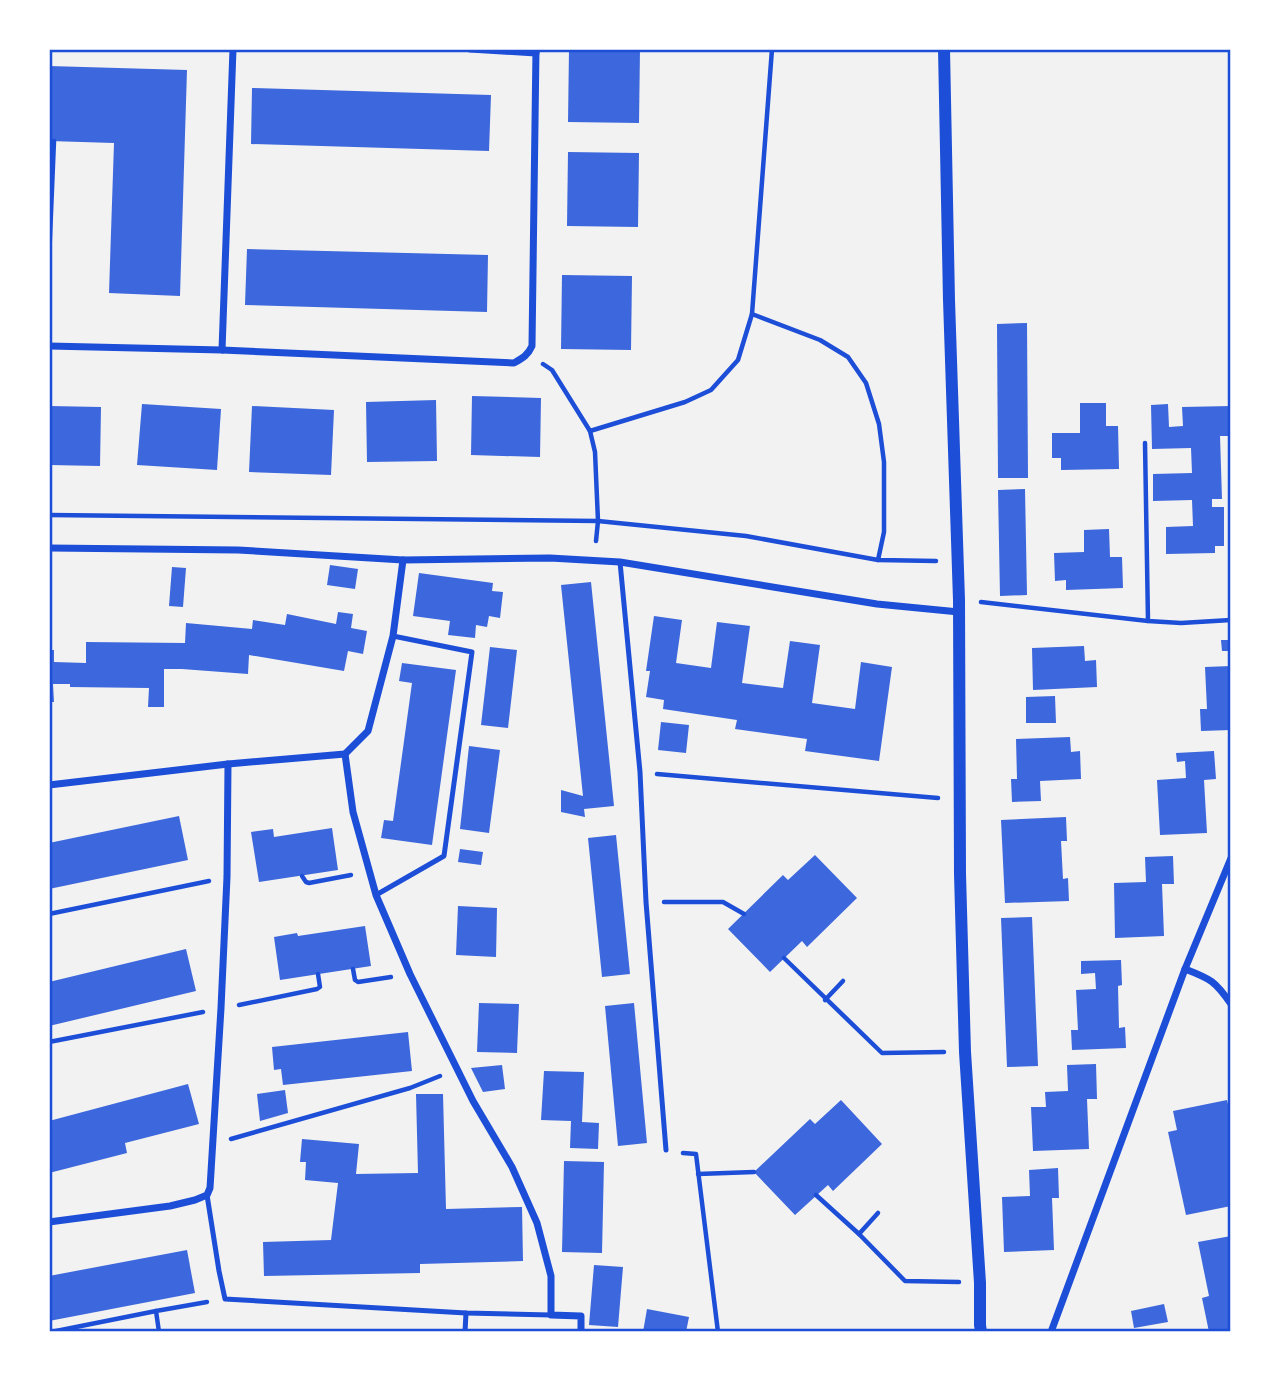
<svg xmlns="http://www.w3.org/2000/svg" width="1280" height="1381" viewBox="0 0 1280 1381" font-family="'Asap Condensed',sans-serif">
<rect width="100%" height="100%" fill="#f2f2f2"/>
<g fill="#3d67dc">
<polygon points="569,49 640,49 639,123 568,122"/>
<polygon points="49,66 187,70 180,296 109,293 114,143 49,141"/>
<polygon points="252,88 491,95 489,151 251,144"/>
<polygon points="568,152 639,153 638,227 567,226"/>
<polygon points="247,249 488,255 487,312 245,305"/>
<polygon points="562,275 632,276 631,350 561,349"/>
<polygon points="1027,323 1028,478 998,478 997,324"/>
<polygon points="472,396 541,398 540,457 471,455"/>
<polygon points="436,400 437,461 367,462 366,402"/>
<polygon points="1080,403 1106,403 1106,426 1118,426 1119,469 1061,470 1061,458 1052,458 1052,433 1080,433"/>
<polygon points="142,404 221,409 217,470 137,465"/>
<polygon points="1168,404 1169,427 1183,426 1182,407 1231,406 1231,436 1220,436 1222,499 1212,499 1212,507 1224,507 1224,546 1215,546 1215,553 1166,554 1166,527 1193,526 1192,500 1153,501 1153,474 1192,473 1191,448 1152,449 1151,405"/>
<polygon points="49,406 101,407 100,466 49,465"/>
<polygon points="252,406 334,410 331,475 249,472"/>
<polygon points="1025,489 1027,595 1000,596 998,490"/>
<polygon points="1109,529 1110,557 1122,557 1123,588 1066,590 1066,580 1055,581 1054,553 1084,552 1084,530"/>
<polygon points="330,565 358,569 355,589 327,585"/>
<polygon points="172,567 186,568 183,607 169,606"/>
<polygon points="419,573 493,583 492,591 503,592 500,618 489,616 487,627 476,625 475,638 448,635 450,621 413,616"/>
<polygon points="591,582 614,806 584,809 585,817 561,812 561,790 583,796 561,585"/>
<polygon points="338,612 353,614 351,628 367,631 363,654 348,651 344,671 249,655 248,674 182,669 164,669 164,707 148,707 149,688 70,687 70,684 53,684 54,702 49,702 49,650 54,650 54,662 86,663 86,642 185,643 186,623 252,629 253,620 285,625 287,614 336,624"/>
<polygon points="654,616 682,620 676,663 711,668 717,622 750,626 742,683 783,688 790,641 820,645 812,703 855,709 861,662 892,667 879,761 805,751 807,739 735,729 737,720 663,709 664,700 646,697 650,671 646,671"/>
<polygon points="1221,640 1231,640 1231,651 1222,651"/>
<polygon points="1084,646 1085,661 1096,660 1097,687 1033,690 1032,648"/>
<polygon points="490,647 517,650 508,728 481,725"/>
<polygon points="402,663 456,670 432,845 381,838 384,820 393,821 412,683 399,681"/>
<polygon points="1231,666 1231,730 1201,731 1200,709 1207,709 1205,667"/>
<polygon points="1055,696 1056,723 1026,723 1026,697"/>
<polygon points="661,722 689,725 686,753 658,750"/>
<polygon points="1070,737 1071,752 1080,751 1081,779 1040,781 1041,801 1012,802 1011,779 1017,779 1016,739"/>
<polygon points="469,746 500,750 489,833 460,829"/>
<polygon points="1214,751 1216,779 1204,780 1207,833 1160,835 1157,780 1186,778 1185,761 1177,762 1176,753"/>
<polygon points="179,816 188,860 49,889 49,843"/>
<polygon points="1066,817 1067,841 1061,841 1063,879 1068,878 1069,901 1005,903 1001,820"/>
<polygon points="332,828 338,870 259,882 251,832 273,829 274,837"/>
<polygon points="616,835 630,974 602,977 588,838"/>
<polygon points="460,849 483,852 481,865 458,862"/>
<polygon points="815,855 857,898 807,947 802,941 770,972 728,929 783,875 788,880"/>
<polygon points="1173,856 1174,884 1162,884 1164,936 1115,938 1114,883 1146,882 1145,857"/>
<polygon points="458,906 497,908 496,957 456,955"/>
<polygon points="1032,917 1038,1066 1007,1067 1001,918"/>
<polygon points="365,926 371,966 280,980 274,937 297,933 298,936"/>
<polygon points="186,949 196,991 49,1026 49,982"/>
<polygon points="1121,960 1122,985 1118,986 1119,1028 1125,1027 1126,1048 1072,1050 1071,1030 1078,1030 1076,990 1096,989 1095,973 1081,974 1081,961"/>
<polygon points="479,1003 519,1004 517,1053 477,1052"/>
<polygon points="634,1003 647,1143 618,1146 605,1006"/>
<polygon points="408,1032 412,1071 283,1085 281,1069 274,1070 272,1047"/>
<polygon points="1096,1064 1097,1099 1087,1099 1089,1149 1033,1151 1031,1107 1046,1107 1045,1092 1068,1091 1067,1065"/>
<polygon points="502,1065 505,1089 483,1092 471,1068"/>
<polygon points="544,1071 584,1072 582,1122 599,1123 598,1149 570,1148 571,1121 541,1120"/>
<polygon points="188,1084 199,1124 125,1143 127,1153 49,1173 49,1121"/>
<polygon points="285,1090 288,1113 260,1121 257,1094"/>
<polygon points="416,1094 443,1094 446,1209 522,1207 523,1261 420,1264 420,1273 264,1276 263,1242 331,1240 338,1183 305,1180 306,1162 300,1162 302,1139 359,1144 356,1174 418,1173"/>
<polygon points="841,1100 882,1144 833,1191 828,1185 795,1215 754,1172 810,1119 815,1124"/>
<polygon points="1227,1100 1231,1117 1231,1206 1186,1215 1168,1132 1177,1130 1173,1111"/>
<polygon points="564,1161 604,1162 602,1253 562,1252"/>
<polygon points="1058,1168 1059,1198 1052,1198 1054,1250 1004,1252 1002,1197 1030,1196 1029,1170"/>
<polygon points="1231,1236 1231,1332 1209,1332 1202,1298 1209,1296 1198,1242"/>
<polygon points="187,1250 195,1293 49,1321 49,1276"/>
<polygon points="594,1265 623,1267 618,1327 589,1325"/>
<polygon points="1164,1304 1168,1322 1134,1328 1131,1311"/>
<polygon points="647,1309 689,1317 686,1332 643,1332"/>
</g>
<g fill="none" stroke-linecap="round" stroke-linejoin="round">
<g stroke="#1d4ed8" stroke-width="4.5">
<polyline points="49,261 54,141"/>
<polyline points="752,314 820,340 848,357 866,383 879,424 884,462 884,532 878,560"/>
<polyline points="543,364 552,370 590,431 595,452 598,521 596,541"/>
<polyline points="590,431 685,402 711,390 738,360 752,314 772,49"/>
<polyline points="1145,443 1148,621"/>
<polyline points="49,515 598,521 746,536 878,560 936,561"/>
<polyline points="981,602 1148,621 1181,623 1231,620"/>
<polyline points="657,774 938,798"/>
<polyline points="302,876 306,882 309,883 351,875"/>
<polyline points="664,902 723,902 744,914"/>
<polyline points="49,914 209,881"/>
<polyline points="784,958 882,1053 944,1052"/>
<polyline points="353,969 355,980 358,982 391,977"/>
<polyline points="825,1000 843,981"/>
<polyline points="239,1005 317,989 320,987 318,974"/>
<polyline points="49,1042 203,1012"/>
<polyline points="231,1139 410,1088 440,1076"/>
<polyline points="683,1153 696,1154 718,1332"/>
<polyline points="698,1174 754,1172"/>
<polyline points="816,1195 859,1234 905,1281 959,1282"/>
<polyline points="859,1234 878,1213"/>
<polyline points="51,1332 156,1311"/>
<polyline points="159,1332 156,1311 207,1302"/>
</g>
<g stroke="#1d4ed8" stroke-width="5">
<polyline points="620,562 640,772 646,902 666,1150"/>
<polyline points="376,895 444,856 472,652 393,636"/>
<polyline points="207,1195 219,1271 225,1299 466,1313 551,1315"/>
<polyline points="465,1332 466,1313"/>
</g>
<g stroke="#1d4ed8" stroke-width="7">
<polyline points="470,49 536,53"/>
<path d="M49,346L222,350L514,363C523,358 528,355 532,346L536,49"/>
<polyline points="222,350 233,49"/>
<polyline points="49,548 238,550 403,560 550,558 620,562 877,604 959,612"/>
<polyline points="345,754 353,812 376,895 410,974 473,1101 512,1167 537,1223 551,1276 551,1315 581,1316 581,1332"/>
<polyline points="49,785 228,764 345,754 368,731 393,636 403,560"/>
<path d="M1185,969C1211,979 1215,981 1231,1004"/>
<polyline points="49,1222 170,1206 195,1200 207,1195 210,1188 221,1008 227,877 228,764"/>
<polyline points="1051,1332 1185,969 1231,858"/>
</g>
<polyline stroke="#1d4ed8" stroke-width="12" points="944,49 949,300 959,600 960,874 965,1052 980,1283 980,1325 981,1332"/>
</g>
<rect width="1280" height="1381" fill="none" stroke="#ffffff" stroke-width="102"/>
<rect x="51" y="51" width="1178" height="1279" fill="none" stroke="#1d4ed8" stroke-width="2.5"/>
</svg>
